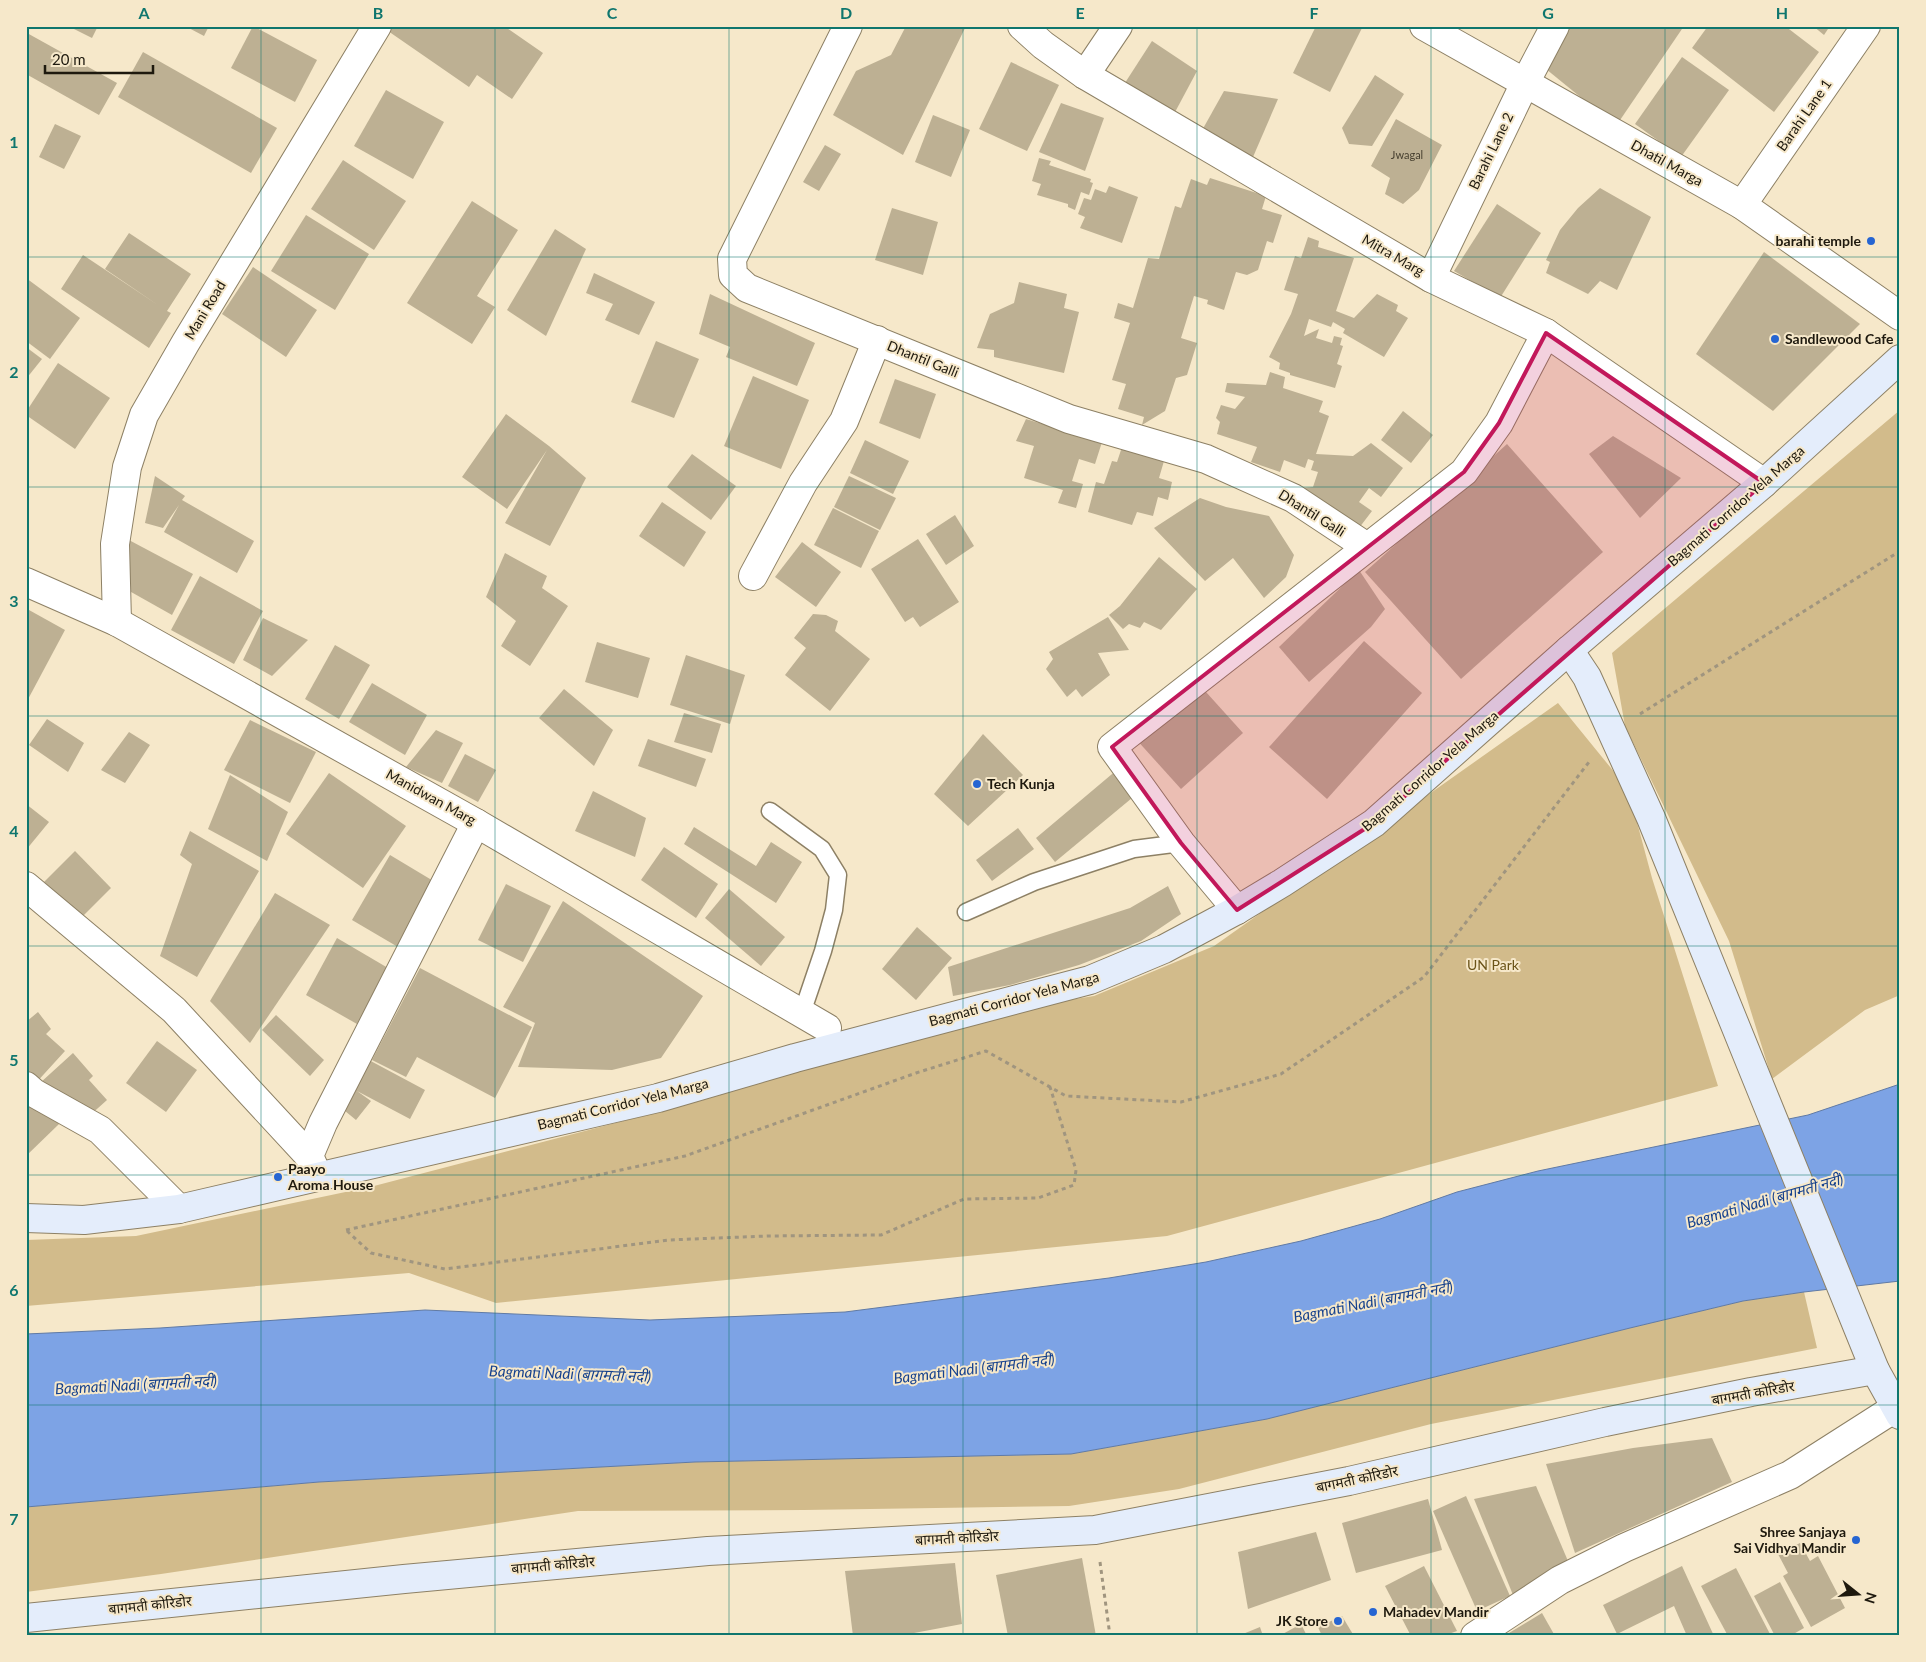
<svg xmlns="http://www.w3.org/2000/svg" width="1926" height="1662" viewBox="0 0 1926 1662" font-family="Lato,'Noto Sans Devanagari',sans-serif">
<rect width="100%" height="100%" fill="#f6e8ca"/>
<g fill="#d2bb8b">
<polygon points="1900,410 1900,995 1865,1010 1772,1079 1729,941 1625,726 1612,653"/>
<polygon points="1558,703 1628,789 1652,878 1718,1086 1167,1236 496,1303 409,1273 26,1306 26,1240 136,1236 374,1186 700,1101 1007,1010 1094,996 1214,946"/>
<polygon points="1804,1292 1817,1348 1431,1424 1179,1489 1069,1506 804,1510 578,1511 161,1574 26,1592 26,1507 319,1482 695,1462 1071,1454 1267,1419 1630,1328 1743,1301"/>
</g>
<polygon fill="#7da3e5" stroke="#607aa4" points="1900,1084 1900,1281 1804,1292 1743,1301 1630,1328 1267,1419 1071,1454 695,1462 319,1482 26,1507 26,1334 160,1328 425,1310 650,1320 845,1312 1109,1278 1206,1262 1301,1241 1380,1219 1457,1192 1538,1171 1808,1115"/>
<g fill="#bdb093">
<polygon points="68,26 98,26 92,38"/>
<polygon points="185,26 209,26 204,36"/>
<polygon points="253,26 317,60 295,102 231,68"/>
<polygon points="391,26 504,26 543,53 512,99 477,75 469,87 388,31"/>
<polygon points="906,26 966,26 903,155 833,115 856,71 891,55"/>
<polygon points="1316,26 1363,26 1330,92 1293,73"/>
<polygon points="1569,26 1684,26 1616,126 1546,69"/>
<polygon points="1708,26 1785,26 1819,52 1774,112 1692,48"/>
<polygon points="1813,26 1830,26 1824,35"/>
<polygon points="27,33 117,83 99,115 26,74"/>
<polygon points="1152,41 1197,71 1174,114 1123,86"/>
<polygon points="143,52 277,128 251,173 118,97"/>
<polygon points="1682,57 1729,90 1681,157 1635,124"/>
<polygon points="1011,62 1059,85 1027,151 979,129"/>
<polygon points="1375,75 1404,94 1372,146 1349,144 1342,128"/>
<polygon points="386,90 444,122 413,179 354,146"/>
<polygon points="1224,91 1278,99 1253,157 1200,134"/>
<polygon points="1061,103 1104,118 1085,171 1039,152"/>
<polygon points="933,115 970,130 951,177 915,162"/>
<polygon points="1396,119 1442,145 1419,190 1403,204 1385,194 1390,178 1371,166"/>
<polygon points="55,124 81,136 64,169 39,157"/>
<polygon points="825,145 841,154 819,191 803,182"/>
<polygon points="1039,158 1051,161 1049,165 1091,179 1090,182 1093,183 1089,195 1081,192 1075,210 1068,207 1068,204 1037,195 1041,184 1032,181"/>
<polygon points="343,160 406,201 374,250 311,209"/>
<polygon points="1210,178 1266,196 1262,209 1282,215 1273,243 1267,241 1258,270 1247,275 1236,272 1224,310 1207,304 1208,300 1194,296 1181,338 1197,343 1187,375 1176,378 1165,411 1142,425 1144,417 1118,409 1126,384 1112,380 1130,323 1114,318 1118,303 1133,308 1148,258 1159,259 1175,206 1181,208 1191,179 1207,185"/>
<polygon points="1109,186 1138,197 1122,243 1080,228 1085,217 1078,214 1084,198 1091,200 1095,189 1106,193"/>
<polygon points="1600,188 1651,217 1617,290 1600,281 1588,294 1546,273 1550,262 1546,260 1560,230 1578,208"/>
<polygon points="472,201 518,230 477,296 495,307 472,344 407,303"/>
<polygon points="1497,204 1541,233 1500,298 1454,271"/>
<polygon points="892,208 938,222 923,275 875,260"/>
<polygon points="306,215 369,254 335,310 271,271"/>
<polygon points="555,229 586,249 546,336 507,310"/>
<polygon points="129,233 191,274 167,311 171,313 149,348 61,289 83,255 158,305 105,269"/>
<polygon points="1308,237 1319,241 1318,247 1354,258 1336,311 1354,318 1377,294 1398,305 1396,311 1408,318 1384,357 1343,333 1345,329 1333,322 1331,327 1309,319 1304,336 1319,329 1316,338 1332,343 1334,336 1342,338 1340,345 1343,346 1337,364 1342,366 1335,388 1290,375 1290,373 1279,369 1280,363 1269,357 1291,314 1298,294 1284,290 1295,256 1301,258"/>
<polygon points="1764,252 1860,324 1773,411 1696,354"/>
<polygon points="253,267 317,310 286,357 222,314"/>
<polygon points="594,273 655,302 639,335 605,320 613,304 586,293"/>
<polygon points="26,278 80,318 50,359 26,341"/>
<polygon points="1019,282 1067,294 1064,308 1079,312 1064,373 994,357 994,350 977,348 990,314 1014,303"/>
<polygon points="710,294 815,343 797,386 726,357 730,347 699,334"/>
<polygon points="656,341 699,359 674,418 631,402"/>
<polygon points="26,347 42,359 26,379"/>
<polygon points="58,363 110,398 75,449 26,415 26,412"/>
<polygon points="1270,372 1285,377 1283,388 1323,401 1319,412 1329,416 1316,454 1353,456 1371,443 1403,468 1381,497 1369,488 1359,502 1372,511 1359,528 1298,488 1313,487 1318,472 1311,470 1314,461 1308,459 1305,468 1284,460 1280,472 1251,462 1257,447 1217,434 1220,422 1216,418 1221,405 1235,409 1245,397 1225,392 1227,383 1266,385"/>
<polygon points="753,376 809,400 781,469 724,446"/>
<polygon points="895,379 936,394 920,439 879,423"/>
<polygon points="1403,411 1433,435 1411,463 1381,440"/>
<polygon points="506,414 549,446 586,478 550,546 505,523 547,450 507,509 462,477"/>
<polygon points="1026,419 1102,442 1095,464 1079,459 1072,481 1083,484 1076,508 1058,503 1063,490 1024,478 1034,446 1016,441"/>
<polygon points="1613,436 1681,478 1640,518 1589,454"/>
<polygon points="865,440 909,461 893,494 850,473"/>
<polygon points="1124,441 1164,461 1159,478 1172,482 1168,500 1158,497 1153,516 1137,512 1132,525 1088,512 1096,482 1104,484 1112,461 1117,462"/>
<polygon points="1507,444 1603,552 1461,679 1365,572"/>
<polygon points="692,454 736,486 711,520 667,487"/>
<polygon points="155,476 185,496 182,500 254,541 237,573 164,532 179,505 163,528 145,523"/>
<polygon points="849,476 896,498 880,530 834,507"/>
<polygon points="1200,498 1226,507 1269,516 1294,555 1286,577 1264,598 1233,558 1205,581 1154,528"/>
<polygon points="662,502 706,532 684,567 639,536"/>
<polygon points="833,508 879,531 861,568 814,545"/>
<polygon points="955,515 974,546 946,565 926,534"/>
<polygon points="127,539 193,574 172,615 124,588"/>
<polygon points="918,539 959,602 920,627 913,617 905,622 871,569"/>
<polygon points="802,542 841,572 816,607 775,577"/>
<polygon points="505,553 547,576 542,588 568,606 530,666 501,646 516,621 486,597"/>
<polygon points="1159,557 1197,589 1161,630 1144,622 1140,628 1129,624 1123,629 1109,615 1120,606"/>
<polygon points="1359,570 1385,609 1371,627 1309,682 1279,647"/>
<polygon points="200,576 263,611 234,664 171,630"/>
<polygon points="29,610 65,630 26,703 26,616"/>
<polygon points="813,614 826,615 838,621 835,631 870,659 830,711 785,675 806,648 794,638"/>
<polygon points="1108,617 1129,650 1098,653 1110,675 1082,697 1076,689 1067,697 1046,669 1053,659 1049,652"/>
<polygon points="263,618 308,640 272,676 243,660"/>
<polygon points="1364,641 1422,693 1327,799 1269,747"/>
<polygon points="597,642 650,658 638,698 585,682"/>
<polygon points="335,645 370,665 339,719 305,699"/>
<polygon points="686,655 745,675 730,724 670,705"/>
<polygon points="1197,682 1243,733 1181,789 1135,738"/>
<polygon points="372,683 427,715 405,755 349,722"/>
<polygon points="564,689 613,730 594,766 539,718"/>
<polygon points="684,713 721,724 712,753 674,742"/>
<polygon points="47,719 84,743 68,772 29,745"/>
<polygon points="250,720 316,752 290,803 224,770"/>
<polygon points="436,730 463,743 442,783 406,767"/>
<polygon points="129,732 150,745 125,783 101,770"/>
<polygon points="983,734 1023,775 968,826 934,794"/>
<polygon points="648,739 706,759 696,787 638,766"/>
<polygon points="465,754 496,770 478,802 448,786"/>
<polygon points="1118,769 1138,793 1055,862 1036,838"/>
<polygon points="329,773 406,826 363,888 286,834"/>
<polygon points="230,775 288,812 267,861 208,829"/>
<polygon points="593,791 646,818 635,857 575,831"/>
<polygon points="26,804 49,822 26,850"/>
<polygon points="694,827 756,866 771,842 802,862 776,903 684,844"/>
<polygon points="1018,828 1034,849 992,881 976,860"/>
<polygon points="190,831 259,871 197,977 160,956 192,864 180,855"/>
<polygon points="664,847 718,884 696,918 641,880"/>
<polygon points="75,851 111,888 80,919 44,882"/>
<polygon points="390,855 435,882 398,947 352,920"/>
<polygon points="506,884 551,906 523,962 478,940"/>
<polygon points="1168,886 1181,914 1141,941 1079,965 1010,985 953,996 948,967 1130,908"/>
<polygon points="729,889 785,937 761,966 705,918"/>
<polygon points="275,893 330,925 250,1043 210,1001"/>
<polygon points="563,901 703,996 661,1058 612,1070 518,1067 535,1023 503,1007"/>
<polygon points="917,927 952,958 916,1000 882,969"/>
<polygon points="337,938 388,968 357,1024 306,995"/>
<polygon points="420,968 532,1027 495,1098 417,1057 406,1077 372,1060"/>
<polygon points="38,1012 51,1029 46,1034 65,1051 34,1085 26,1077 26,1022"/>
<polygon points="276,1015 324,1060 310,1076 262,1030"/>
<polygon points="157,1041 197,1070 166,1112 126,1083"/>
<polygon points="73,1053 93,1076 89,1080 107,1100 88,1117 71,1097 61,1106 40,1083"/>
<polygon points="367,1059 425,1090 410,1119 357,1091 371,1101 356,1120 339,1106"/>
<polygon points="26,1096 59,1124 26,1156"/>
<polygon points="1712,1438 1732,1482 1575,1553 1546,1464 1633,1448"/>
<polygon points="1536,1486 1568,1561 1513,1595 1474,1499"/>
<polygon points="1466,1496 1510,1596 1477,1611 1433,1511"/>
<polygon points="1428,1499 1442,1550 1356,1573 1342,1523"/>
<polygon points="1316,1532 1331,1580 1248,1609 1238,1552"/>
<polygon points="1800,1543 1810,1561 1818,1556 1845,1608 1811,1627 1783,1576 1788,1573 1778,1554"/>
<polygon points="1082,1558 1096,1636 1008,1636 996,1575"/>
<polygon points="955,1563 962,1624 898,1636 853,1636 845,1571"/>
<polygon points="1424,1566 1457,1631 1443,1636 1411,1636 1385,1586"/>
<polygon points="1682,1566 1714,1636 1687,1636 1674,1606 1617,1634 1603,1605"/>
<polygon points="1736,1568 1771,1636 1728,1636 1701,1586"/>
<polygon points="1780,1582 1804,1628 1790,1636 1775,1636 1754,1596"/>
<polygon points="1542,1613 1555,1636 1504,1636"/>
<polygon points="1342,1616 1354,1636 1322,1636 1318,1627"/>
<polygon points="1301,1624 1307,1636 1279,1636"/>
<polygon points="1260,1627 1263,1636 1238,1636"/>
</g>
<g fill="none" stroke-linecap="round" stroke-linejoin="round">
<defs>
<g id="lane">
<polyline points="770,811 822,849 838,875 834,910 823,951 802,1013"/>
<polyline points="966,912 1034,882 1134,849 1181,843"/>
</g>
<g id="street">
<polyline points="848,26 732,259 733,275 747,288 1069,419 1206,459 1293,498 1367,547"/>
<polyline points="1022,26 1043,45 1085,75 1431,278 1546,333 1764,483"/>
<polyline points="1424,26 1742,205 1900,316"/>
<polyline points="1085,75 1118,26"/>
<polyline points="1742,205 1866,26"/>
<polyline points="1431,278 1525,83 1555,26"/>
<polyline points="753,576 803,483 844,421 877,340"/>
<polyline points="26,582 117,622 476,823 827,1028"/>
<polyline points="117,622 115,544 127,467 144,415 186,342 377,26"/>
<polyline points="26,886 174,1010 309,1156"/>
<polyline points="1237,910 1181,843 1112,747 1464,472 1499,423 1546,333"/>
<polyline points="26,1086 34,1093 100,1130 179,1209"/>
<polyline points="318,1176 309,1156 323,1123 476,823"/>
<polyline points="1475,1636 1560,1580 1624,1548 1790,1475 1895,1408"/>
</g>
<g id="secondary">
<polyline points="1569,650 1587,677 1651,818 1875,1370 1900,1415"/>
<polyline points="26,1218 84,1220 179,1209 658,1098 795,1058 1090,980 1164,949 1237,910 1282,883 1374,823 1569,650 1764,483 1900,359"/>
<polyline points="26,1618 404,1579 708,1551 1095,1530 1349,1481 1605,1422 1751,1392 1875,1370"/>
</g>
</defs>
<use href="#lane" stroke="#8d8065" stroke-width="19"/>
<use href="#street" stroke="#8d8065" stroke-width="30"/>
<use href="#secondary" stroke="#8d8065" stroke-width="30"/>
<g stroke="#a0957f" stroke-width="3" stroke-dasharray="4 4" stroke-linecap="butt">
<polyline points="1640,714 1900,551"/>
<polyline points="346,1230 685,1156 916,1073 986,1051 1066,1096 1181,1102 1281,1074 1424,977 1589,762"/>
<polyline points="347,1231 371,1253 445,1269 668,1240 767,1236 881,1235 964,1199 1038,1198 1074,1185 1076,1170 1050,1087"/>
<polyline points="1100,1562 1110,1636"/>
</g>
<use href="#lane" stroke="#fff" stroke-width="16"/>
<use href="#street" stroke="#fff" stroke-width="28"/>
<use href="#secondary" stroke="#e4edfb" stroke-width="28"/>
</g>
<path fill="#c2185b" fill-opacity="0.2" stroke="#c2185b" stroke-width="4" stroke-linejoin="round" d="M1546,333L1764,483L1374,823L1237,910L1181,843L1112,747L1464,472L1499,423Z"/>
<path fill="none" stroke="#0f766e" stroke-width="1" stroke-opacity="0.55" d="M261,26V1636M495,26V1636M729,26V1636M963,26V1636M1197,26V1636M1431,26V1636M1665,26V1636M26,257H1900M26,487H1900M26,716H1900M26,946H1900M26,1175H1900M26,1405H1900"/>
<g fill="#2665d2" stroke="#f6e8ca" stroke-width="2">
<circle cx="1871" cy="241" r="5"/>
<circle cx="1775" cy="339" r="5"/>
<circle cx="977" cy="784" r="5"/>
<circle cx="278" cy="1177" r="5"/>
<circle cx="1856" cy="1540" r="5"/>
<circle cx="1373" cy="1612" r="5"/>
<circle cx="1338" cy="1621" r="5"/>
</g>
<g text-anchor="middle" stroke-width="4" stroke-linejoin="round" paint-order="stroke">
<g font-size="11" fill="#463f2f">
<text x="1407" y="159">Jwagal</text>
</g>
<g font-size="14" fill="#1e190e" stroke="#f6e8ca">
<text transform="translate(1804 115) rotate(-55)" y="5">Barahi Lane 1</text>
<text transform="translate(1491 151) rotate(-64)" y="5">Barahi Lane 2</text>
<text transform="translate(1667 163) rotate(29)" y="5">Dhatil Marga</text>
<text transform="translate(1393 255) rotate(30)" y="5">Mitra Marg</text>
<text transform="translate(205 310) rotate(-59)" y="5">Mani Road</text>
<text transform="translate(923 359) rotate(22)" y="5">Dhantil Galli</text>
<text transform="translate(1736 506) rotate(-41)" y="5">Bagmati Corridor Yela Marga</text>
<text transform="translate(1312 513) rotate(32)" y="5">Dhantil Galli</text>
<text transform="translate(1430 771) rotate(-41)" y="5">Bagmati Corridor Yela Marga</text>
<text transform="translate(431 797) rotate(29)" y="5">Manidwan Marg</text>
<text transform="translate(1014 999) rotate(-15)" y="5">Bagmati Corridor Yela Marga</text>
<text transform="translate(623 1104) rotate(-14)" y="5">Bagmati Corridor Yela Marga</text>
<text transform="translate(1753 1393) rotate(-10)" y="5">बागमती कोरिडोर</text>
<text transform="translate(1357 1479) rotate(-12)" y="5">बागमती कोरिडोर</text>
<text transform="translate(957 1538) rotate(-3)" y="5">बागमती कोरिडोर</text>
<text transform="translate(553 1565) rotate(-5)" y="5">बागमती कोरिडोर</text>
<text transform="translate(150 1605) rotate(-6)" y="5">बागमती कोरिडोर</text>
</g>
<g font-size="14" font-weight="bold" fill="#1e190e" stroke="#f6e8ca" text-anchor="start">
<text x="1861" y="246" text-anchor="end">barahi temple</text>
<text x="1785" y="344">Sandlewood Cafe</text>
<text x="987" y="789">Tech Kunja</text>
<text x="288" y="1174">Paayo<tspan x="288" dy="16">Aroma House</tspan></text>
<text x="1846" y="1537" text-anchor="end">Shree Sanjaya<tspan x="1846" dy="16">Sai Vidhya Mandir</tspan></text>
<text x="1383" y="1617">Mahadev Mandir</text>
<text x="1328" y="1626" text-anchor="end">JK Store</text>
</g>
<g font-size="14" fill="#6b5318" stroke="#f6e8ca">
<text x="1493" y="970">UN Park</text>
</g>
<g font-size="15" font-style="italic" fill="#15418d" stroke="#f6e8ca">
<text transform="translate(1765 1201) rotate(-16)" y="5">Bagmati Nadi (बागमती नदी)</text>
<text transform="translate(1373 1302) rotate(-11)" y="5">Bagmati Nadi (बागमती नदी)</text>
<text transform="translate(974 1369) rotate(-7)" y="5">Bagmati Nadi (बागमती नदी)</text>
<text transform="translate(570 1374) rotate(2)" y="5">Bagmati Nadi (बागमती नदी)</text>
<text transform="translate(136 1385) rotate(-3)" y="5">Bagmati Nadi (बागमती नदी)</text>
</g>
</g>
<rect width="1926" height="1662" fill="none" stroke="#f6e8ca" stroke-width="55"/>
<g transform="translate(1858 1594) rotate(107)" stroke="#f6e8ca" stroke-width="4" paint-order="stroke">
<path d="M0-4L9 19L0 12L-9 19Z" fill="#1e190e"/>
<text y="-8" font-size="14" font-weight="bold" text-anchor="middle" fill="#1e190e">N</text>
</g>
<path d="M45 65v8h108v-8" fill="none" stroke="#1e190e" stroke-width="2.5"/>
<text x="52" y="65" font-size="15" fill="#1e190e" stroke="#f6e8ca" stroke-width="4" paint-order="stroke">20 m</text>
<rect x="28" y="28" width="1870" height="1606" fill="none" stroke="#0f766e" stroke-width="2"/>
<g font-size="16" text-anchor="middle" font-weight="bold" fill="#0f766e">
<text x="144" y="19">A</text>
<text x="378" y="19">B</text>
<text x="612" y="19">C</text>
<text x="846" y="19">D</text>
<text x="1080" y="19">E</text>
<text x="1314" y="19">F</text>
<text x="1548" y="19">G</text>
<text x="1782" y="19">H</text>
<text x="14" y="148">1</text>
<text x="14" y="378">2</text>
<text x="14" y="607">3</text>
<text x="14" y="837">4</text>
<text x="14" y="1066">5</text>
<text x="14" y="1296">6</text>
<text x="14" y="1525">7</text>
</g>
</svg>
